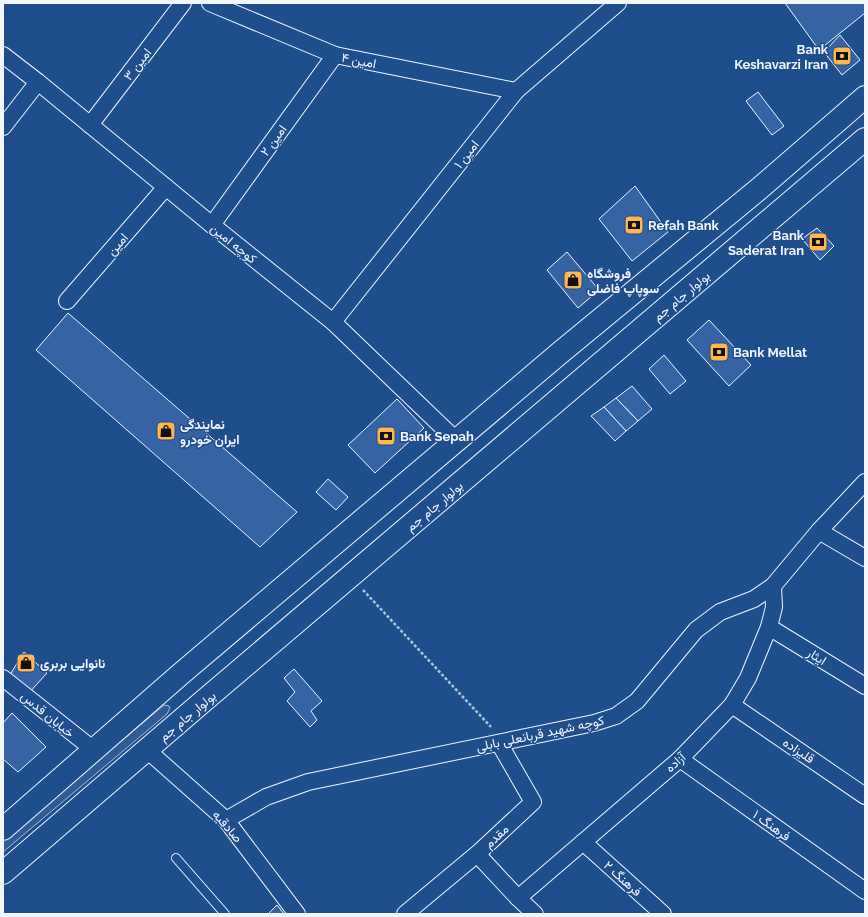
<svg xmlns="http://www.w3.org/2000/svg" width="868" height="917" viewBox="0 0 868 917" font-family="Raleway,Vazirmatn,sans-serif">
<rect width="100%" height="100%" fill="#1f4e8c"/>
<polygon fill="#305b95" stroke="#a8bbd7" points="164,705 169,706 170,708 167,714 3,852 3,841"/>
<g fill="#3563a3" stroke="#f2f6ff">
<polygon points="785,3 865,3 865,13 819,50"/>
<polygon points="840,35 860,60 842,75 824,52"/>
<polygon points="758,92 784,126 772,135 746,101"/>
<polygon points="635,186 668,232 632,261 599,219"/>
<polygon points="817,228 834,246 820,260 802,239"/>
<polygon points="567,252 599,290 578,308 547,270"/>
<polygon points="68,313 297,512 260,547 36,350"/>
<polygon points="709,320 751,365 729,386 687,340"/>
<polygon points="664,355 686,381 670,394 649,369"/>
<polygon points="632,386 652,409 638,421 616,398"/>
<polygon points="616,398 638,421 626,431 604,407"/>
<polygon points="397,399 424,428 375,473 348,445"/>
<polygon points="604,407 626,431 615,441 591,416"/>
<polygon points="328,479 348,497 336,510 316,492"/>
<polygon points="24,652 47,673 28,694 8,678"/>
<polygon points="294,669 322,701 311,711 317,720 310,727 287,701 295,692 284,678"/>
<polygon points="12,713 46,747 18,772 3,759 3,723"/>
<polygon points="277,905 284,914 268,914"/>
</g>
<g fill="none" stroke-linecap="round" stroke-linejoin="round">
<defs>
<polyline id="lane" points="176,858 225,914"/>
<g id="street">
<polyline points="210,3 335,55 516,91"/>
<polyline points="3,55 38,82 212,225 333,322 457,441"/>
<polyline points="90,125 183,3"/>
<polyline points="3,127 38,82"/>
<polyline points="212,225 335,55"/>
<polyline points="67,301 166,187"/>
<polyline points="333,322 516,91 618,3"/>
<polyline points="819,531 865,558"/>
<polyline points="769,627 865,686"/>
<polyline points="3,678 94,750"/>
<polyline points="732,705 865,796"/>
<polyline points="147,750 226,820 297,914"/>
<polyline points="680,759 865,891"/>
<polyline points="226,820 266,797 308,782 594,723 616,716 637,701 696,630 720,612 754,599 773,586 819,531 865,482"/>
<polyline points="583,842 663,914"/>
<polyline points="477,854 518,898 535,914"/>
<polyline points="518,898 680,759 732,705 748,678 769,627 774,607 773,586"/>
<polyline points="405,914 477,854 533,802 499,743"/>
</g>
<g id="secondary">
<polyline points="3,829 183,672 561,352 760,188 865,97"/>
<polyline points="3,873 207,698 865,139"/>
</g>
</defs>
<use href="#lane" stroke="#f2f6ff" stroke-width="10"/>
<use href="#street" stroke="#f2f6ff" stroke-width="18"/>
<use href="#secondary" stroke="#f2f6ff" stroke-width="24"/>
<polyline stroke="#b3c4dc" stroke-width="2.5" stroke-dasharray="3 2" stroke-linecap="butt" points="363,590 491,727"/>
<use href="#lane" stroke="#1f4e8c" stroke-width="8"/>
<use href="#street" stroke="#1f4e8c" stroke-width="16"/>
<use href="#secondary" stroke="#1f4e8c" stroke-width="22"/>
</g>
<defs>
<symbol id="bank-square" viewBox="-11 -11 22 22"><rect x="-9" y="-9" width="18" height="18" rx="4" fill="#ffb74d" stroke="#1f4e8c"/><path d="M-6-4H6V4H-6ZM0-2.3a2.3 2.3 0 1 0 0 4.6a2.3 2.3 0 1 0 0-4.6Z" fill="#111"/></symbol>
<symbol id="shop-square" viewBox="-11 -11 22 22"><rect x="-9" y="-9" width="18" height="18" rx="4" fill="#ffb74d" stroke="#1f4e8c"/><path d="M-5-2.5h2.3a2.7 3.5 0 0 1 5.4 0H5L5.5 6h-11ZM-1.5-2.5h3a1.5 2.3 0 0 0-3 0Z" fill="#111"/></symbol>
</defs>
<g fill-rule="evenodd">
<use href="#bank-square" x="831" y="45" width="22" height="22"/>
<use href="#bank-square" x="623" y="214" width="22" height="22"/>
<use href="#bank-square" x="807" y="231" width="22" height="22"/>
<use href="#shop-square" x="562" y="269" width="22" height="22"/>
<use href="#bank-square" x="708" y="341" width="22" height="22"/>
<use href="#shop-square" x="155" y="420" width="22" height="22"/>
<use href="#bank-square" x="375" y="425" width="22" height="22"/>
<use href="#shop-square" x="15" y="652" width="22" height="22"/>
</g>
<g text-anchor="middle" stroke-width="3" stroke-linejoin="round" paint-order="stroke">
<g font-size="13" font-weight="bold" fill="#f2f6ff" stroke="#1f4e8c" text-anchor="start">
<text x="828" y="54" text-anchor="end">Bank<tspan x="828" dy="15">Keshavarzi Iran</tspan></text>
<text x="648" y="230">Refah Bank</text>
<text x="804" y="240" text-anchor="end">Bank<tspan x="804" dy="15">Saderat Iran</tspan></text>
<text x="587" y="278">فروشگاه<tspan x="587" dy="15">سوپاپ فاضلی</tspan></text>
<text x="733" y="357">Bank Mellat</text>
<text x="180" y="429">نمایندگی<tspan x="180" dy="15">ایران خودرو</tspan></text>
<text x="400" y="441">Bank Sepah</text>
<text x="40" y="668">نانوایی بربری</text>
</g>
<g font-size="13" fill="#f2f6ff" stroke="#1f4e8c">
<text transform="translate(359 60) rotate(11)" y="5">امین ۴</text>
<text transform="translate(137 64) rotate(-52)" y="5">امین ۳</text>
<text transform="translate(273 140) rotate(-54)" y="5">امین ۲</text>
<text transform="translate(466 154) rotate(-52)" y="5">امین ۱</text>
<text transform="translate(234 243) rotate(39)" y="5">کوچه امین</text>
<text transform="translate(117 244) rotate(-49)" y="5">امین</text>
<text transform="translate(681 296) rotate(-40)" y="5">بولوار جام جم</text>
<text transform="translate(434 506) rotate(-40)" y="5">بولوار جام جم</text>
<text transform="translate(817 656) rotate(32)" y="5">ایثار</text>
<text transform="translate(48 714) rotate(39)" y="5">خیابان قدس</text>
<text transform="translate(187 716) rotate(-40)" y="5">بولوار جام جم</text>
<text transform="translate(540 733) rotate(-12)" y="5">کوچه شهید قربانعلی بابلی</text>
<text transform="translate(799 750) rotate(34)" y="5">قلیزاده</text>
<text transform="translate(675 762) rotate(-42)" y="5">آزاده</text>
<text transform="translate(772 825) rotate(36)" y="5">فرهنگ ۱</text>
<text transform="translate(228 826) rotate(49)" y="5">صادقیه</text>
<text transform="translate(496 836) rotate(-43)" y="5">مقدم</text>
<text transform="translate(623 878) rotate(42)" y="5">فرهنگ ۲</text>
</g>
</g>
<rect width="868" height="917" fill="none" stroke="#f2f6ff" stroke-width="8"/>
</svg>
